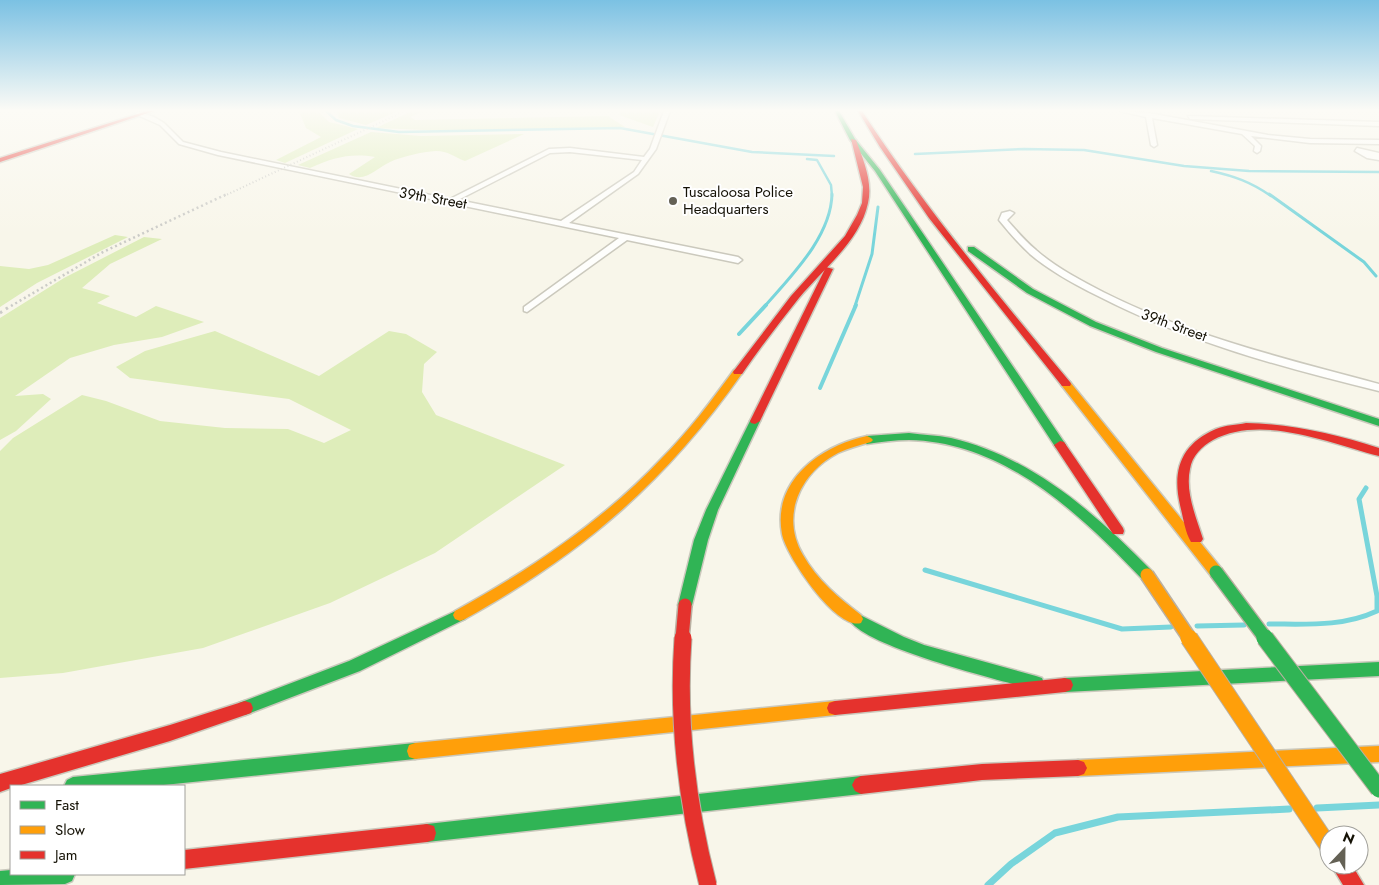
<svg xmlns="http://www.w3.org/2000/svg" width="1379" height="885" viewBox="0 0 1379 885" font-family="Jost,sans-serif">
<rect width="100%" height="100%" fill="#f8f6ea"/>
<g fill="#deedba">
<polygon points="299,111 318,111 329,122 358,129 285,163 276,160 321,137 306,128"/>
<polygon points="336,111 398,111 366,125 339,118"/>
<polygon points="412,111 424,111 410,117 415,120 608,116 625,127 450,131 376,128"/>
<polygon points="621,111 660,111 653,127 619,115"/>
<path d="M371,132L421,136L524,134L465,161C454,157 448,151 436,151C422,152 403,156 390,162C377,168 364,184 349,174L375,157C349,153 333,158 310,168L298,165Z"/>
<polygon points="115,235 128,237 37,283 0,307 0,266 29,269 48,265"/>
<polygon points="144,237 162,239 110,264 82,288 110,296 97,303 136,317 156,306 204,322 162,337 114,345 70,358 15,396 43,394 51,399 16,431 0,440 0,318 64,278"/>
<polygon points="215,331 319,376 389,331 406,334 437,352 424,364 422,392 436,415 565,465 435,553 330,603 203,648 63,673 0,678 0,451 13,438 82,395 106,401 160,421 225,428 288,429 324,443 351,430 289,399 130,378 116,367 145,351"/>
</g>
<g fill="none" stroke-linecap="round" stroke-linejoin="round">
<g stroke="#78d5db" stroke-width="2.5">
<polyline points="326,111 336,120 353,126 399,132 620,128 752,152 834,156"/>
<polyline points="915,154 1024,149 1084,150 1184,166 1249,171 1379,172"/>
<polyline points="807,159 817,160 831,185 832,196"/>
<path d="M1211,171C1234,176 1251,182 1271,196"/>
</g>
<g stroke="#78d5db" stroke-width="3">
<polyline points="1269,194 1364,262 1376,276"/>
<path d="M765,306C791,276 831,237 832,194"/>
<polyline points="855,306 872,254 878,207"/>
</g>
<g stroke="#78d5db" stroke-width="4">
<polyline points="739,334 766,305"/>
<polyline points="820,388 856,305"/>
</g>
<g stroke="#78d5db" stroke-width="5">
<polyline points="925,570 1122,629 1171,627"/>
<path d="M1269,624C1306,624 1343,627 1377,611V596L1359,499L1366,488"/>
<polyline points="1197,626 1244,625"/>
</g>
<g stroke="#78d5db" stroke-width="7">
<polyline points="1317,808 1379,805"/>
<polyline points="988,885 1011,864 1055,833 1118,817 1289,809"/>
</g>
<defs>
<g id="street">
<path d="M664,111H670L656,149L638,174L569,223L738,257L742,260L738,263L627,240L527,312L524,311V307L619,238L218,155L179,144L160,125L135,114L138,112L154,117L164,123L183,142L221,152L450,199L549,149L570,148L644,157L650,149ZM570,152L642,160L634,172L561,221L458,200L550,153Z"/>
<polygon points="1120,111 1149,113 1268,135 1310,139 1379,140 1379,144 1310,143 1251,136 1261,146 1260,151 1257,153 1254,151 1255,146 1242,134 1152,118 1157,145 1154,147 1151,145 1146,117"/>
<polygon points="1188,116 1379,122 1379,126 1190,119"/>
<polygon points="1357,148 1379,153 1379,160 1367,158 1355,151"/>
<path d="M1010,211L1014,213L1007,220C1016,230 1025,241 1036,250C1055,267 1080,280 1103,292C1190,336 1286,359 1379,384V391C1284,368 1185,341 1098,296C1074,284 1050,271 1030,254C1019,244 1008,231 999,220L1002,213Z"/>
</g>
<g id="fast">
<polygon points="835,111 839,111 855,139 880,170 1064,442 1066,445 1064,448 1056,448 875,171 850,140"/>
<polygon points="968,247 974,247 1033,289 1096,322 1162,348 1379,419 1379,426 1156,352 1090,326 1027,293 968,251"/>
<polygon points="755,418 760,421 718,510 708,540 692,605 690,609 685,611 680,609 678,605 694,540 706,510 750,421"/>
<path d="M909,433C923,435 937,435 951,438C1032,457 1095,513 1152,571L1154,575L1152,579L1147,580L1142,579C1080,514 1005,442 909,440C895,440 881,442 867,444L861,440L867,436Z"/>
<polygon points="460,609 465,611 467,615 465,619 360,671 245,715 239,713 237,708 239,703 349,661"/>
<path d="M856,613L904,637L924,645L1036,676L1042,678L1044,683L1042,688L1036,690C1003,681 863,647 849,619L851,615Z"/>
<polygon points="1379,662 1379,676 1065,692 1059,690 1057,685 1059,680 1065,678"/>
<polygon points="415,743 421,745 423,751 421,757 415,759 154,786 64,786 67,780 73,777"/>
<polygon points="861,776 867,779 870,785 867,791 861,794 427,842 420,840 418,833 420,826 427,824"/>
<polygon points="11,870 11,874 75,874 72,881 65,884 0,885 0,871"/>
</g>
<g id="slow">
<path d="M738,369L743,372C665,483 583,553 465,619L460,621L455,619L453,615L455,611C531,569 603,521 662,458C689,431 712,400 734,370Z"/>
<polygon points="1066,381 1070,382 1221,568 1223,572 1221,576 1216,577 1211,576 1062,386 1061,384 1062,382"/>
<path d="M867,436L871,438L873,440L871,442C860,445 849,448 838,453C800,473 780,516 803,555C817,580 839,598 861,615L863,619L861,623C837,631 786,556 782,534C772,481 820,446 867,436Z"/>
<polygon points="835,701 841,703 843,708 841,713 835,715 415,759 409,757 407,751 409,745 415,743"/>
<polygon points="1379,746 1379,762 1078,776 1072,774 1069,768 1072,762 1078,760"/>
</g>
<g id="jam">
<polygon points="147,111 154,111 0,162 0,158"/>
<path d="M858,111H862C924,207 997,294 1070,382L1071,384L1070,386H1062L929,218L880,147Z"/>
<path d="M851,139L856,140C863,159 873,182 868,203C860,241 823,269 799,298C779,323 760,348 742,374H734L733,372L791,296L845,236L857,215L862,203L863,187Z"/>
<polygon points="826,267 833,269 760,421 755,424 751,423 750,421"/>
<path d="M1246,423C1292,424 1335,434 1379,448V456C1329,443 1262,414 1213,440C1202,446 1192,456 1190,469C1185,492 1196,517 1203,539L1201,542H1191C1185,532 1183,517 1180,505C1172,470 1181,444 1216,429C1225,425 1237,425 1246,423Z"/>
<polygon points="1060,441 1064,442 1123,528 1124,531 1123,534 1113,534 1054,445"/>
<polygon points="1065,678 1071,680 1073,685 1071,690 1065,692 835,715 829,713 827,708 829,703 835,701"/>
<polygon points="245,701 251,703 253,708 251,713 170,741 18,786 11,786 11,788 0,792 0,774 170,725"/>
<polygon points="1078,760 1084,762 1087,768 1084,774 1078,776 982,780 861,794 855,791 852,785 855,779 861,776 982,764"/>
<polygon points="427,824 434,826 436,833 434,840 427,842 184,869 184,850"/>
<polygon points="1331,865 1352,865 1364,885 1343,885"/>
</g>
</defs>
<use href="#street" stroke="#cbc9bd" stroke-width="3"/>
<use href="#fast" stroke="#cbc9bd" stroke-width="3"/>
<use href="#slow" stroke="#cbc9bd" stroke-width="3"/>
<use href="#jam" stroke="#cbc9bd" stroke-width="3"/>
<use href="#street" fill="#fefefc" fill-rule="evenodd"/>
<use href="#fast" fill="#30b455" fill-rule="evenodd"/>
<use href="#slow" fill="#ff9f0a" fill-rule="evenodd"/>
<use href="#jam" fill="#e5322d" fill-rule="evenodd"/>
<polyline stroke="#cbcbc7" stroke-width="2" stroke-dasharray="1 2.5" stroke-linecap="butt" points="224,196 405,111"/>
<polyline stroke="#cbcbc7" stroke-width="2.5" stroke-dasharray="2 3" stroke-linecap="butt" points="11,306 103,252 227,194"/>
<polyline stroke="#cbcbc7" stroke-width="3" stroke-dasharray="2.5 4.5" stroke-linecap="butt" points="0,313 12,305"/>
<defs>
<polyline id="fast-bridge-far1" points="1216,572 1266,639"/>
<polyline id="fast-bridge" points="1265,638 1379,789"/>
<polyline id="slow-bridge-far1" points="1147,575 1190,639"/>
<polyline id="slow-bridge" points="1189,638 1329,847"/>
<polyline id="jam-bridge-far1" points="682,639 685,605"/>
<path id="jam-bridge" d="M683,638C677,721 687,804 708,885"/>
</defs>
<use href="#fast-bridge-far1" stroke="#bab0a2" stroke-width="16" stroke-linecap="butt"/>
<use href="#fast-bridge" stroke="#bab0a2" stroke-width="19" stroke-linecap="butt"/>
<use href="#slow-bridge-far1" stroke="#bab0a2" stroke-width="16" stroke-linecap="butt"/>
<use href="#slow-bridge" stroke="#bab0a2" stroke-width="19" stroke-linecap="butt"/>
<use href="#jam-bridge-far1" stroke="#bab0a2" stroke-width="16" stroke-linecap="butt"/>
<use href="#jam-bridge" stroke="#bab0a2" stroke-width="19" stroke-linecap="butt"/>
<use href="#fast-bridge-far1" stroke="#30b455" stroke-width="13"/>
<use href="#fast-bridge" stroke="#30b455" stroke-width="17"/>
<use href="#slow-bridge-far1" stroke="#ff9f0a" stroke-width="13"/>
<use href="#slow-bridge" stroke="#ff9f0a" stroke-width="17"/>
<use href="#jam-bridge-far1" stroke="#e5322d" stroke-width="13"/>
<use href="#jam-bridge" stroke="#e5322d" stroke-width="17"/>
</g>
<linearGradient id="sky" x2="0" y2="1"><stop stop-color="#7bc1e3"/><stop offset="0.47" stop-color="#fcfbf6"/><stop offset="1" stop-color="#fcfbf6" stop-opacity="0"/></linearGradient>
<rect width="1379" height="235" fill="url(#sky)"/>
<circle fill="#646155" stroke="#fff" stroke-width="2" cx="673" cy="201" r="5"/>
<g text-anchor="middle" stroke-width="4" stroke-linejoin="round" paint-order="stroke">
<g font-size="15" fill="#141105" stroke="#fff" text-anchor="start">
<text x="683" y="197">Tuscaloosa Police<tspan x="683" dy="17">Headquarters</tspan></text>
</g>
<g font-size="15" fill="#141105" stroke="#fff">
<text transform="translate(433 198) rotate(10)" y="5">39th Street</text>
<text transform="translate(1174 325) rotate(20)" y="5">39th Street</text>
</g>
</g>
<rect x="10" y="785" width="175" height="90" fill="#ffffff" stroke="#a1a09b"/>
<rect x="20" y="801" width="25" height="8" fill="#30b455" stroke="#a1a09b"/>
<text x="55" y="810" font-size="15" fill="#141105">Fast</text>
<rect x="20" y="826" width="25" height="8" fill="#ff9f0a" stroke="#a1a09b"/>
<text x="55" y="835" font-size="15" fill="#141105">Slow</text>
<rect x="20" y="851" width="25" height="8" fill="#e5322d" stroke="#a1a09b"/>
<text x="55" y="860" font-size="15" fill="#141105">Jam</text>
<g transform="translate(1344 850) rotate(22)"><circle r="24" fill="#ffffff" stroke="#a1a09b"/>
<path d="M0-4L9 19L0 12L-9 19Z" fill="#646155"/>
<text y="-8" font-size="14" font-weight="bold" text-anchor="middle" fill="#141105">N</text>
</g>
</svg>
